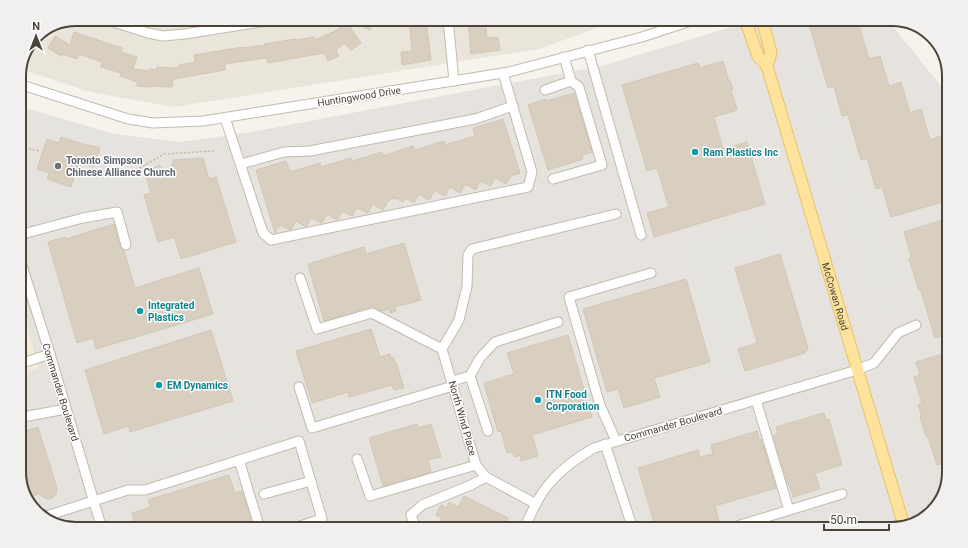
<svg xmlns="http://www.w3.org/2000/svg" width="968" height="548" viewBox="0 0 968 548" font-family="Roboto,sans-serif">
<rect width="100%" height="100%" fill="#f6f3ec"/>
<polygon fill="#eae5da" points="76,19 622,19 539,49 174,107 90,92 21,69 36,35"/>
<polygon fill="#f7ead8" points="19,296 38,368 19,374"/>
<polygon fill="#e6e2dd" points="758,19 887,19 949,96 949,473 942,500 921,521 893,529 76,529 48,522 27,501 19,476 19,374 38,368 19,296 19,106 114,134 180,142 252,132 605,65"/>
<g fill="#e5e3e0">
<polygon points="869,19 884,19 949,102 949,121"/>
<polygon points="803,24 832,120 839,119 866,208 880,205 898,262 907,260 914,284 884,294 886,300 895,297 901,315 884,320 881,310 872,313 786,29"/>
<polygon points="41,114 117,136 123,202 32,213 31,206 22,207 19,192 19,175 37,174 40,187 62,184 72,188 79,165 95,171 98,160 109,159 99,155 101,147 56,131 54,138 35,132"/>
<polygon points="137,144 142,199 127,201 122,145"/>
<polygon points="132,202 141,233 127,237 121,216 30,245 21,217"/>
<polygon points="774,216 784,249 731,266 740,295 734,297 738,310 744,309 753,338 730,345 742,384 725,389 681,244"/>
<polygon points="90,338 93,348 67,355 64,345"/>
<polygon points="260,391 265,407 159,440 162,449 269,416 273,431 132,475 125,455 119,457 113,437"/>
<polygon points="59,498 68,527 48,522 32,506"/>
</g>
<g fill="#d8cfc1" stroke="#d3c7b4">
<polygon points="345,19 375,19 370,30"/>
<polygon points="409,19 426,19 431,60 402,65 401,52 412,51"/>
<polygon points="468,19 485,19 487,37 491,37 491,38 498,37 500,50 471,54"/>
<polygon points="836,19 857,19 869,59 880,56 889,86 901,82 910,113 921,109 930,140 941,136 949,162 949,200 891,217 882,187 876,189 867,158 861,160 848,115 842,116 834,86 828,88 810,27"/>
<polygon points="347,23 361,43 351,50 345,43 336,50 339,56 328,61 324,53 268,63 267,58 237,62 225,64 225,70 173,79 172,87 150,86 149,87 137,86 137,82 120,76 121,73 101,67 102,62 79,54 77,59 62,54 61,56 48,48 55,36 70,45 74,32 122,48 121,52 137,57 133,69 149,71 150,69 157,70 157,67 179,68 179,65 195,62 194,55 243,47 243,48 265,45 264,44 296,39 296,40 314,37 315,40 337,30"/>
<polygon points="723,61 729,82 730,81 733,89 731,90 737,110 714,117 723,149 747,142 765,204 654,237 647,213 669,207 657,168 647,171 622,85 698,63 700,68"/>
<polygon points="574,93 592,152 582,155 583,159 548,170 528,105 546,99 547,101"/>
<polygon points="503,119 520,173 511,176 506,184 495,178 491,186 480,181 476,190 465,184 460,193 450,187 445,196 435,191 429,200 419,194 414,203 405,198 403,202 395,198 388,201 383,210 373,204 368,213 357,208 352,216 342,211 337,220 327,214 322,223 311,218 306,227 296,221 291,230 280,225 275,233 256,170 286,161 290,172 320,163 321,167 351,158 352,161 382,152 383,156 413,146 415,150 444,141 445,145 475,136 473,128"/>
<polygon points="61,137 89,146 89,145 100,148 94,167 79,162 71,187 47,179 49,173 37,169 47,139 59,143"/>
<polygon points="203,158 209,179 216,177 236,242 181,259 174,237 158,242 144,195 151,193 145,173 159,165 166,171 172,165 174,160"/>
<polygon points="949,218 949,334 935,338 921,291 919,290 909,259 911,256 904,232"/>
<polygon points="114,224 120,247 124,251 135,288 199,268 213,314 96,349 93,338 77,343 48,242 65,237 66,239"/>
<polygon points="404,243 421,300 395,307 396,311 390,313 389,309 382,311 375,307 370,307 324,321 308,264 364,247 366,254"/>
<polygon points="780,254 808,348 805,353 745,371 738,349 757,343 735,268"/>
<polygon points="686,279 710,362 654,378 660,397 624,408 618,389 607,392 583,309"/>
<polygon points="371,329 380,357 390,354 391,358 393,357 395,363 396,362 404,388 394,390 392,385 349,397 348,392 312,403 296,351"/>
<polygon points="211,330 233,401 130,432 129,426 104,434 85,370"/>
<polygon points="568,335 592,417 532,435 538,456 521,461 520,455 514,457 513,452 507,453 501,431 498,432 484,383 514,374 507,353"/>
<polygon points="949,352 949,462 937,465 928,437 926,436 920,417 921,414 918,405 922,403 914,377 920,375 916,362"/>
<polygon points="824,413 826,420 829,419 842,465 815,473 820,489 793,497 789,484 788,484 773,436 778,434 776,427"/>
<polygon points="417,424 418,428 431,424 441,457 428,460 431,472 383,486 369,438"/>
<polygon points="38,427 57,488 56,494 51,499 45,498 39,494 26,498 19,476 19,433"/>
<polygon points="757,431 759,440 761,439 776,488 715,506 721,529 656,529 638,468 698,450 700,457 713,454 711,445"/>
<polygon points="229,475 235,493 242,491 254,529 137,529 132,513 151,507 148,500"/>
<polygon points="464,496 508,518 503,529 436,529 442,518 436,515 441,505 447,508 449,502 458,507"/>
</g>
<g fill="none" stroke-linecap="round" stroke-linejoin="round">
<defs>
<g id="minor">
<polyline points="104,19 148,33 163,36 185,34 280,19"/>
<polyline points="448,19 454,81"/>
<polyline points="588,50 641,235"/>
<polyline points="19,84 128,119 153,123 203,121 509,72 642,37 697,19"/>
<polyline points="545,90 571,81 564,57"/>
<polyline points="225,118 263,233 271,240 528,187 532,172 503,73"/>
<polyline points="241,164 284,152 310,151 475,119 513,106"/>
<polyline points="553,179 602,165 579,87 571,81"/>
<polyline points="19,235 83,218 117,212 126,245"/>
<polyline points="19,256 50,354 102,529"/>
<polyline points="300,278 317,329 372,313 442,349"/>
<polyline points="442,349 459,320 467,286 468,255 472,249 616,214"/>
<polyline points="442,349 476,465 486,477 536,504"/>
<polyline points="19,364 50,354"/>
<polyline points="470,376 488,431"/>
<polyline points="452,381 470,376 480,358 495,342 558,322"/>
<polyline points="299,387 312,428 453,386"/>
<polyline points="756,400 789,510"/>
<polyline points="28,416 66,409"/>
<polyline points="616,441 600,405 569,297 651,273"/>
<polyline points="605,444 633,529"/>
<polyline points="357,459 370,496 476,465"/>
<polyline points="239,460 260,529"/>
<polyline points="264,494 311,481"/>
<polyline points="43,517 128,490 145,490 299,441 322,519 290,529"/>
<polyline points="737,526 842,494"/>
<polyline points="90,529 101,526"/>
<polyline points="416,529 411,515 422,505 471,485 486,477"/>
<path d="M524,529C531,514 538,496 550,483C562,468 577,458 594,448L857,370L874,363L898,333L916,325"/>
</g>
<g id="major">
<path id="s1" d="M745,19L758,56L767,66L904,526"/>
<polyline points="762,19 771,53 767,66"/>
</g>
</defs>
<use href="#minor" stroke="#c2bbae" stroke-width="11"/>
<use href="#major" stroke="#e6c16a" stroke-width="13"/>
<g stroke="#c4b79f" stroke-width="1.5" stroke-dasharray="2 2" stroke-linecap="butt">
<polyline points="21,147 40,151"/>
<polyline points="136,170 164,154 214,151"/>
</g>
<use href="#minor" stroke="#fff" stroke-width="9"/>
<use href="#major" stroke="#ffe39c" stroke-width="11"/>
</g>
<g fill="#0f9aa8" stroke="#fff" stroke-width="1.5">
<circle cx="695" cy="152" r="4"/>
<circle cx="140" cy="311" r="4"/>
<circle cx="159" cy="385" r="4"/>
<circle cx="538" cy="400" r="4"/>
</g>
<circle fill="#6b7280" stroke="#fff" stroke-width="1.5" cx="58" cy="166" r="4"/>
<g text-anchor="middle" stroke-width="3" stroke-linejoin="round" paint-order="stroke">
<g font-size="10" fill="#4b4439" stroke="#fff">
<text transform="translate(359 96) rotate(-9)" y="4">Huntingwood Drive</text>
<text dy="4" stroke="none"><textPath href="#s1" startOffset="293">McCowan Road</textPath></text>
<text transform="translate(61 392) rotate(73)" y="4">Commander Boulevard</text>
<text transform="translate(463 418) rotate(74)" y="4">North Wind Place</text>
<text transform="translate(673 424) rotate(-16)" y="4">Commander Boulevard</text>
</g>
<g font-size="10" font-weight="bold" fill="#0d838f" stroke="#fff" text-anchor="start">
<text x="703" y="156">Ram Plastics Inc</text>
<text x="148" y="309">Integrated<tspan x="148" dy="12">Plastics</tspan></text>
<text x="167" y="389">EM Dynamics</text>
<text x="546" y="398">ITN Food<tspan x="546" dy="12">Corporation</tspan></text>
</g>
<g font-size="10" font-weight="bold" fill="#5b616d" stroke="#fff" text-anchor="start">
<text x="66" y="164">Toronto Simpson<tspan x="66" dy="12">Chinese Alliance Church</tspan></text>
</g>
</g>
<path d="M0 0H968V548H0ZM76 26H892A50 50 0 0 1 942 76V472A50 50 0 0 1 892 522H76A50 50 0 0 1 26 472V76A50 50 0 0 1 76 26Z" fill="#f1f0ef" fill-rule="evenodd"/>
<path fill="none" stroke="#4b4439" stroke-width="2" d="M76 26H892A50 50 0 0 1 942 76V472A50 50 0 0 1 892 522H76A50 50 0 0 1 26 472V76A50 50 0 0 1 76 26Z"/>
<g transform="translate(36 36)" stroke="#ffffff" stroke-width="3" paint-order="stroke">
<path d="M0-3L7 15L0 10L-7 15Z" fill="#4b4439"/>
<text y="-6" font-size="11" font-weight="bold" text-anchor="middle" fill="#4b4439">N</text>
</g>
<path d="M824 524v6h65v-6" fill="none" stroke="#4b4439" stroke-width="2"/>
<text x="830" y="524" font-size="12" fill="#4b4439" stroke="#ffffff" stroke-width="3" paint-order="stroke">50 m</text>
</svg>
